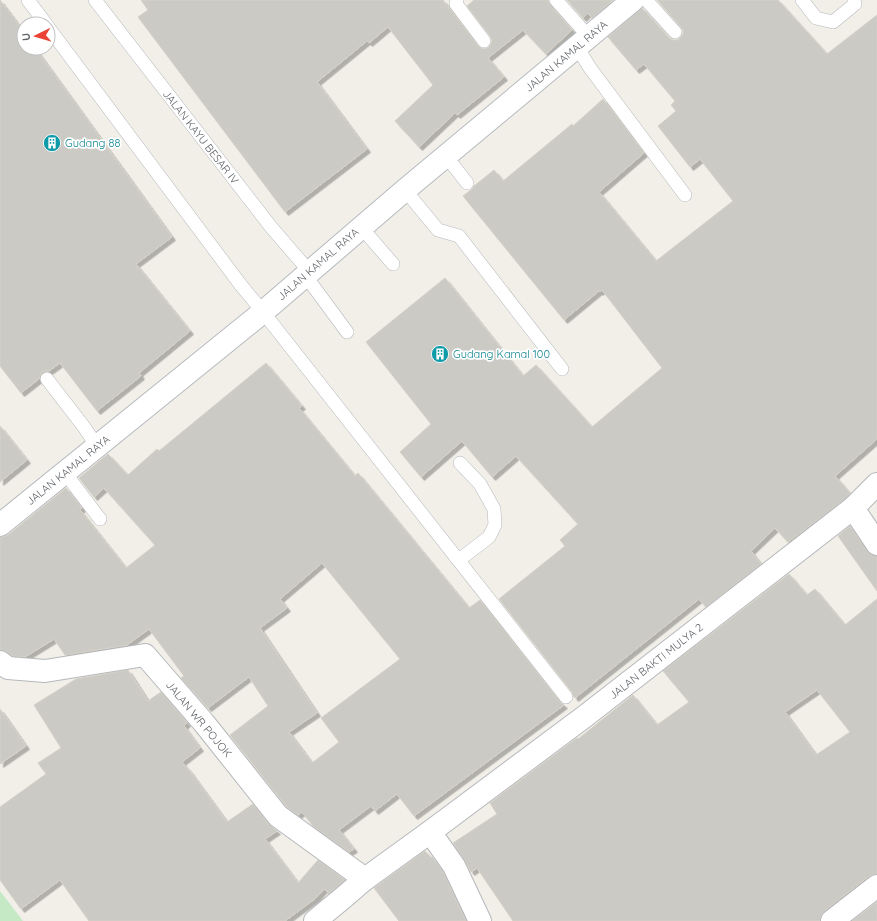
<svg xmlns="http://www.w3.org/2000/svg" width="877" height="921" viewBox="0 0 877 921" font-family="Quicksand,sans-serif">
<defs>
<filter id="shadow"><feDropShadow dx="3.5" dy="3.5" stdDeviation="0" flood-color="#0004"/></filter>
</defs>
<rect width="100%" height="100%" fill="#f1efe8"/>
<polygon fill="#c5e8c5" points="0,891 23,921 0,921"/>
<g fill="#cccac5" stroke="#d6d1c6" fill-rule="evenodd" filter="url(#shadow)">
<polygon points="0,0 24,32 24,48 35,48 172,237 136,264 190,331 139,373 141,376 97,411 60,363 49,371 46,371 42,372 40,376 39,379 21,393 0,366"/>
<polygon points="141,0 443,0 478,46 481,48 485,49 489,47 491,44 492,40 490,36 467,6 474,0 548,0 550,5 572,30 546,54 523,30 488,58 504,77 457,115 455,113 419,147 395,121 433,85 388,27 369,43 367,41 317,82 367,149 285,212 138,17 148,10"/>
<polygon points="567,0 613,0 592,18 588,13 583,18"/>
<polygon points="657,0 778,0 827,54 877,15 877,439 835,476 850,493 845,499 788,542 775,528 751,551 761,564 706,607 699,599 575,698 574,697 572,692 499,599 565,546 560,540 578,524 516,456 492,477 462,441 421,477 400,452 431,424 366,342 445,278 523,376 536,365 592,427 662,368 602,290 600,292 599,291 564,320 463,196 472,189 474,186 494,170 503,181 572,124 573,126 603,99 644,153 599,192 656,261 733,201 700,159 690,167 658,126 676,111 671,105 675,101 644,64 636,70 608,37 642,8 669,38 673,40 677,40 680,38 683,34 683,30 681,27"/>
<path d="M266,363L302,406L299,408L355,476L358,473L469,608L480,600L560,702L564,705L414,816L397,794L375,811L371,806L339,830L354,849L349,852L313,826L302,812L298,815L287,807L230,735L268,706L249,677L208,708L181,678L184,676L149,629L127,645L65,655L54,639L25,657L13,656L7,652L0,650V537H2L8,535L66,488L82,508L80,510L126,568L155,545L104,488L94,497L79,478L108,454L128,475L157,449L159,451ZM322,563L400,659L321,718L339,742L312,763L289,732L317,713L260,628L287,608L280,599Z"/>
<polygon points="0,426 27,460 0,482"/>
<polygon points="850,526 867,551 871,555 877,556 877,591 838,536"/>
<path d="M789,574L807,595L815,589L845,625L877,599V874L869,876L824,911L821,916L820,921H513L477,868L471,872L464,859L453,843L497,814L490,803L577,738L578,739L633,695L657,725L689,702L663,671ZM817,690L850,732L816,755L785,712Z"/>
<polygon points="128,670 148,701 161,692 187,723 184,726 200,748 182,762 189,770 227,822 253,804 268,824 277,831 265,839 298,883 318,860 345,880 329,893 324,889 316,898 285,921 89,921 60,880 21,909 0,880 0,807 46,774 38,763 61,748 34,705 76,679"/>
<polygon points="0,709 26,746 0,764"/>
<polygon points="425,851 431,858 432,857 443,872 466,921 399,921 374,888"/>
<polygon points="877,902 877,921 852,921"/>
</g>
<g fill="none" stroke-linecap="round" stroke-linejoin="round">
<defs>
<g id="lane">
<polyline points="28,0 46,24"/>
<polyline points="95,0 271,227 309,271"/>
<polyline points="457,0 456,4 484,41"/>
<polyline points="556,0 589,37"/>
<polyline points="646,0 675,32"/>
<polyline points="802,0 816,18 833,22 855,4 854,0"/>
<polyline points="48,27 240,284 263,312 566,697"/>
<polyline points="577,47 590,68 685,195"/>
<polyline points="446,156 467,183"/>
<polyline points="405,190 438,230 459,236 562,369"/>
<polyline points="361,227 393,264"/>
<polyline points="305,275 347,332"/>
<polyline points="47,379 84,427 97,446"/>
<polyline points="65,473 100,519"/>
<polyline points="459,560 489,537 495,525 494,509 480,484 460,463"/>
</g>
<g id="street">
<polyline points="853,508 877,544"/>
<polyline points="0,662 8,668 45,671 145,655 204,723 278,816 365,879"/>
<polyline points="430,832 454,866 480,921"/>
<polyline points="315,921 344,897 365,879 430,832 584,717 853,508 877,484"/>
<polyline points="832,921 877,886"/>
</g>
<polyline id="secondary" points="0,525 263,312 405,190 633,0"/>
</defs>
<use href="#lane" stroke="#b5b8bc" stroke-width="14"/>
<use href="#street" stroke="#b5b8bc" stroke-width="24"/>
<use href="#secondary" stroke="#b6babf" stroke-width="24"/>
<use href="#lane" stroke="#fff" stroke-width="13"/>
<use href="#street" stroke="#fff" stroke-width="22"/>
<use href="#secondary" stroke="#fff" stroke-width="22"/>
</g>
<defs>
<symbol id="building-disc" viewBox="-11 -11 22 22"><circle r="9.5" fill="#0f9aa8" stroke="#fff"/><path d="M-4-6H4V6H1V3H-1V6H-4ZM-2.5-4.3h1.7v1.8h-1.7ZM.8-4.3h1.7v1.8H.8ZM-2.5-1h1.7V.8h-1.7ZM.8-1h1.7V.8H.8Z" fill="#fff"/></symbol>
</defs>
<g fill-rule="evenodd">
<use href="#building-disc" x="42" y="133" width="20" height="20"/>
<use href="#building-disc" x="430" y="344" width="20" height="20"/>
</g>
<g text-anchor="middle" stroke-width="3.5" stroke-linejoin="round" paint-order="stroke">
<g font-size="11" fill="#5f6368" stroke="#fff">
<text transform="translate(566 56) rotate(-40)" y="4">JALAN KAMAL RAYA</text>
<text transform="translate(201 137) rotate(52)" y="4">JALAN KAYU BESAR IV</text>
<text transform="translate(318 264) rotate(-41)" y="4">JALAN KAMAL RAYA</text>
<text transform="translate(68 470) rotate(-39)" y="4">JALAN KAMAL RAYA</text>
<text transform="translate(656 661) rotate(-38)" y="4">JALAN BAKTI MULYA 2</text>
<text transform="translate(199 719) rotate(50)" y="4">JALAN WR POJOK</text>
</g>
<g font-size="11" fill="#0d838f" stroke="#fff" text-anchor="start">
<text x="65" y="147">Gudang 88</text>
<text x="453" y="358">Gudang Kamal 100</text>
</g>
</g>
<g transform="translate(36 36) rotate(265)"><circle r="19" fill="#ffffff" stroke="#bfc1c3"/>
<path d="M0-3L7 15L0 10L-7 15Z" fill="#ea4335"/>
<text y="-6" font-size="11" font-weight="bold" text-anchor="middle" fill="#5f6368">U</text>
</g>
</svg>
